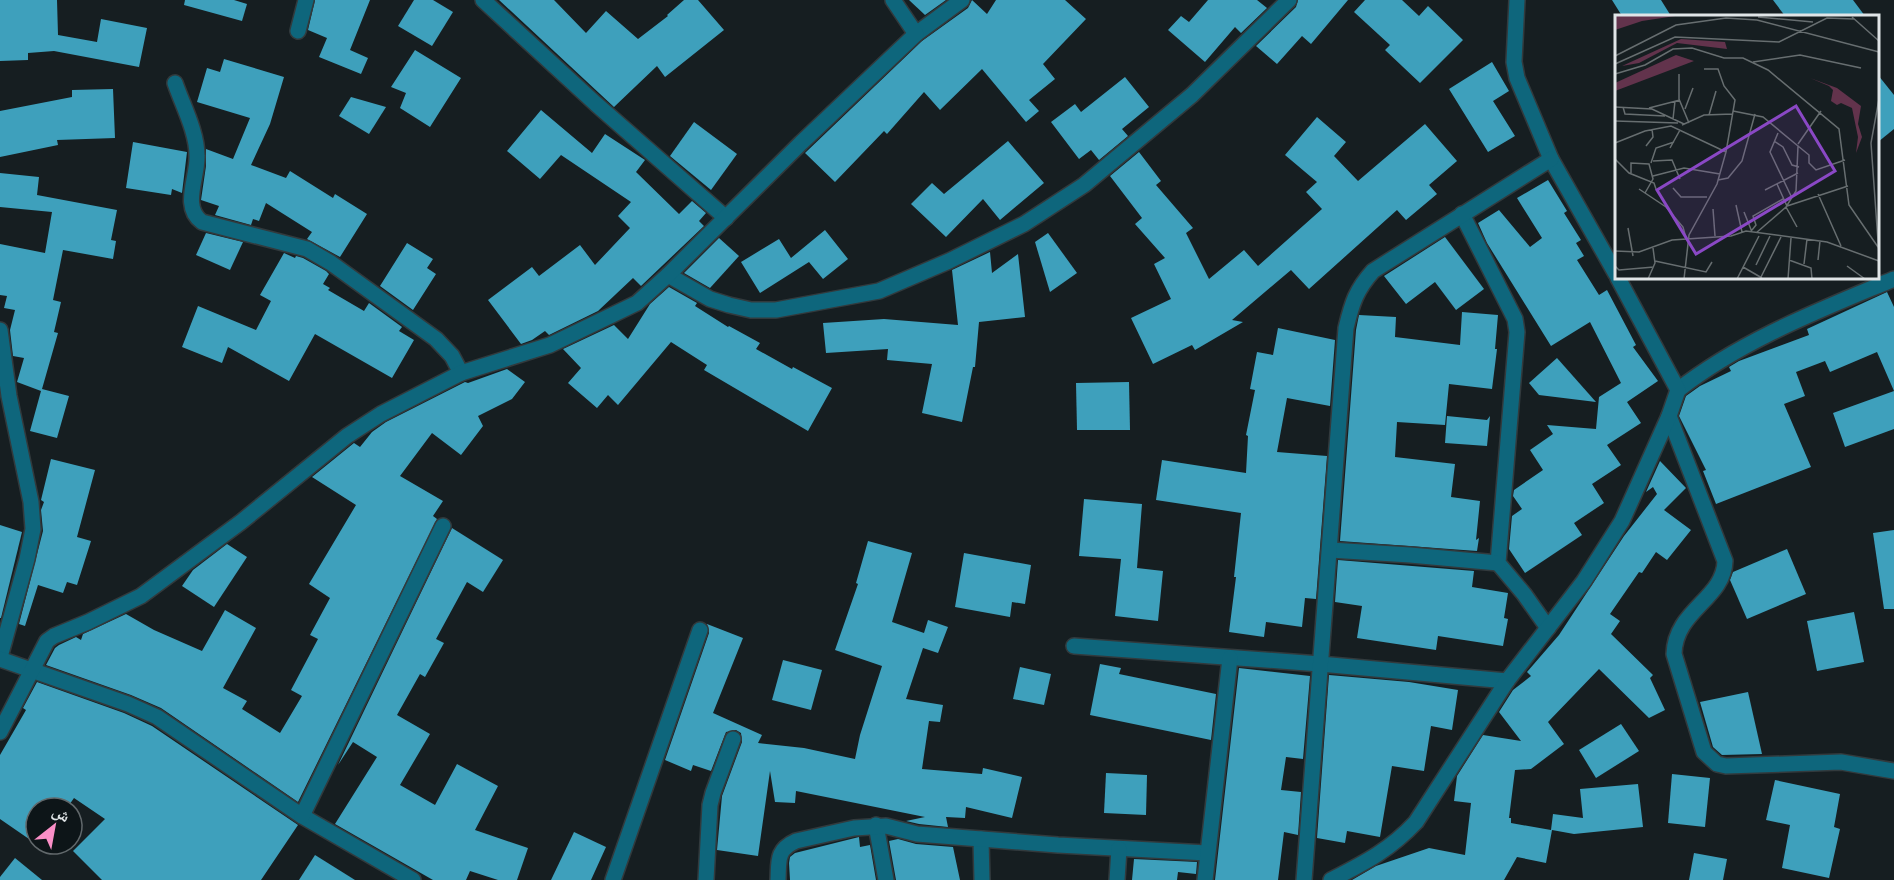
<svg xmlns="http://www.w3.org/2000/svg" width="1894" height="880" viewBox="0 0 1894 880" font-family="Ubuntu,'Noto Naskh Arabic',sans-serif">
<rect width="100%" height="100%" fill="#161e21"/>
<g fill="#3ea0bc">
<polygon points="0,0 57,0 58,35 97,42 101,19 147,28 139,67 54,51 28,53 28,60 0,61"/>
<polygon points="185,0 234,0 247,4 242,21 184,5"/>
<polygon points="315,0 370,0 350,50 368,58 361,74 319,57 327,38 308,30"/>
<polygon points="414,0 433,0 453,12 432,46 398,26"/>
<polygon points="499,0 554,0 586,33 606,11 638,39 668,16 667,15 684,0 698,0 724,30 665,77 657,66 614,107"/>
<polygon points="909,0 946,0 925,15"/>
<polygon points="972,0 987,14 996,0 1065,0 1086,19 1043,64 1055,79 1029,100 1039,111 1026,122 982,69 940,110 924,92 887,134 884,131 835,182 805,153 922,41 968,8"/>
<polygon points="1208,0 1257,0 1267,8 1241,33 1235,27 1205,62 1168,30 1181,16 1189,22"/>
<polygon points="1298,0 1348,0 1311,44 1302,36 1277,64 1256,46 1296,7"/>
<polygon points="1365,0 1402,0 1419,16 1428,6 1463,40 1420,83 1385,50 1390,45 1354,12"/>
<polygon points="1612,0 1661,0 1671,16 1622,16"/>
<polygon points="1773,0 1853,0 1865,16 1785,16"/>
<polygon points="415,50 461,78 430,127 400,108 406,93 391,87"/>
<polygon points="224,59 284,77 270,124 251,165 286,178 290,171 333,198 335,194 367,214 340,257 307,239 312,232 266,203 259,221 253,219 251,225 215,215 219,206 201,200 206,166 206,149 233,159 250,118 197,102 207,68 220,72"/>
<polygon points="1492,62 1509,91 1493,101 1515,136 1488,152 1449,89"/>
<polygon points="1878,75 1894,95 1894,129 1878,142"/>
<polygon points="1125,77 1149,107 1122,129 1128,136 1099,160 1091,150 1079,159 1051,122 1075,104 1081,112"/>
<polygon points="113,89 115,138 57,140 58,145 0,157 0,111 72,97 72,90"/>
<polygon points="351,97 386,107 369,134 339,116"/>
<polygon points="541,110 592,153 605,134 645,160 636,172 679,214 692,201 706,213 699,221 704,226 641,286 633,278 598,311 549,335 545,331 532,340 521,344 488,300 532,267 539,276 580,245 595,265 630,228 618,216 631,202 561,155 540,179 507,151"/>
<polygon points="1317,117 1346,142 1334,156 1358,181 1425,124 1457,161 1429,185 1437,194 1406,220 1397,210 1309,289 1291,270 1232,320 1243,322 1195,350 1192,345 1153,364 1131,318 1171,299 1154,264 1165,258 1135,224 1142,218 1110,176 1139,152 1161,181 1156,185 1193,228 1186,233 1209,279 1244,250 1258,266 1322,209 1306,192 1317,182 1285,155"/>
<polygon points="694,122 737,154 711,190 670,156"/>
<polygon points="1008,141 1044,183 1000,220 983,199 946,237 911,204 932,183 944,194"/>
<polygon points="133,142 187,152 182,193 172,189 171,195 126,188"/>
<polygon points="0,173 39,177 37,195 117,210 111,240 116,241 113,259 63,250 53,300 61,302 54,332 58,333 42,389 69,396 57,438 30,431 41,391 17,382 24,358 13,356 10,330 15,310 4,308 7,296 0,295 0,244 45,253 52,212 0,207"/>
<polygon points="1548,180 1567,211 1564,213 1581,240 1576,243 1584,256 1577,260 1599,295 1607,290 1636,345 1633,347 1658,381 1627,402 1641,423 1607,445 1621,465 1592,484 1604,503 1574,523 1582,535 1525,573 1509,549 1512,516 1522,509 1513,496 1514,490 1543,470 1530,450 1553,434 1547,425 1596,429 1599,397 1621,383 1590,322 1551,346 1487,243 1478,223 1499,210 1530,247 1542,238 1517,198"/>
<polygon points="825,230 848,259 823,279 809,262 760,293 741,262 779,239 791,258"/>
<polygon points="206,233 243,242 230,270 196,255"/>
<polygon points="1048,233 1077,273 1050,292 1035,242"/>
<polygon points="1445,237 1484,289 1456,310 1435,282 1406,304 1384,276"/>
<polygon points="719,238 739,256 710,288 684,273"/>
<polygon points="407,243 433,259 427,268 436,274 413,310 380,286"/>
<polygon points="990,252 992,273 1018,254 1025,317 979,322 975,367 973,367 962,422 922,413 932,364 887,360 888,349 826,353 823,323 884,319 958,325 952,270"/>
<polygon points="284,253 295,258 296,256 303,258 326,271 329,274 323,284 330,288 328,290 364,311 369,303 402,327 399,331 414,340 392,378 315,334 289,381 228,347 222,363 182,347 198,306 256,330 271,301 260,295"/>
<polygon points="669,287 697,303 695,306 728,327 729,326 760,343 756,349 792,369 793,367 832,388 808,431 704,370 707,365 671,342 618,405 608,395 597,408 568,383 581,368 563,349 614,325 628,339 650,304"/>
<polygon points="1887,292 1894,307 1894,429 1845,447 1833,413 1894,391 1877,352 1830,372 1825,361 1796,372 1805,396 1784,404 1811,467 1716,504 1703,471 1706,470 1679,416 1686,396 1700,386 1731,371 1729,367 1739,361 1809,335 1807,329"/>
<polygon points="1462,312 1498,315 1495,349 1497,349 1492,389 1449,384 1445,425 1397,422 1395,457 1455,464 1451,497 1480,501 1476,540 1479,538 1477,551 1340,541 1356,330 1359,315 1396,317 1395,337 1460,345"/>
<polygon points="1278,328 1335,340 1330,406 1287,398 1277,452 1327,456 1316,599 1305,598 1302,627 1266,622 1264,637 1229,632 1236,577 1234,577 1241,513 1156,500 1162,460 1246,473 1248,436 1246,435 1255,390 1250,389 1257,352 1273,355"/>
<polygon points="1557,358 1596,402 1539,395 1529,383"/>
<polygon points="507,369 525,382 512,399 478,416 483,426 461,455 432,433 400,476 443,501 433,516 437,519 298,802 161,708 131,695 46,665 55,648 59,645 76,637 81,640 83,634 126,614 154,630 202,651 225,610 256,628 223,688 247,701 242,709 280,733 302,696 291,690 318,639 310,635 330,598 309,584 356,505 312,477 354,443 360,447 372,432 386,422 465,382 468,383"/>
<polygon points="1129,382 1130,430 1077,430 1076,383"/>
<polygon points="1447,416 1487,420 1490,416 1487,446 1445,443"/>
<polygon points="51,459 95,470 77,537 91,541 77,585 67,582 63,593 38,585 25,626 19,624 43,531 41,510 44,502 41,500"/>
<polygon points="1660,461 1686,488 1664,510 1691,530 1667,560 1656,552 1642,573 1639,572 1610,614 1620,621 1611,634 1653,675 1650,678 1665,710 1649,718 1599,669 1548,722 1564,744 1531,769 1515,770 1509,818 1511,818 1511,823 1551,830 1553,814 1583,818 1580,789 1638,784 1643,827 1574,834 1552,830 1546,863 1517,857 1504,880 1352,880 1376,866 1429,848 1465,855 1471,803 1454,801 1457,776 1483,735 1521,741 1499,712 1513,690 1531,676 1527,672 1559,635 1624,536 1657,494 1653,487 1646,492"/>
<polygon points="1084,499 1142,504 1137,568 1163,571 1158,621 1115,616 1121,559 1079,556"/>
<polygon points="0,525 22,532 1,618 0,618"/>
<polygon points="452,528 503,560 483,592 467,582 436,639 444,643 425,677 420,674 397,715 430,734 400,785 435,805 457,764 498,786 475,830 528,848 517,880 498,880 470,871 466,880 433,880 335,824 377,757 353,742 338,765"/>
<polygon points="1894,530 1894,609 1884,609 1873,533"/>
<polygon points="868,541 912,553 892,622 924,633 928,620 948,627 938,653 923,648 906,699 943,705 940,722 929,721 922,769 982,774 983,768 1022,777 1012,818 966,807 965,818 946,817 948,827 919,824 906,821 925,817 796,791 795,803 775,802 770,771 758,856 717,850 722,796 742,742 741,733 736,730 726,732 711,771 693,765 691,771 665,760 709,633 707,624 743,638 713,713 762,735 758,743 804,748 855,759 860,735 882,666 835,650 858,584 856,583"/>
<polygon points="227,544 247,557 214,607 182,586 193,570"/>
<polygon points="1787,549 1806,594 1747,619 1730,580 1733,572"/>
<polygon points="964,553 1031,565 1025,604 1012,602 1010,617 955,607"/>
<polygon points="1338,560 1474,571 1472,587 1508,593 1504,618 1508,619 1503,646 1438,636 1436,650 1357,638 1362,606 1335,602"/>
<polygon points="1854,612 1864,662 1817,671 1807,621"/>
<polygon points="783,660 822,670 811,710 772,700"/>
<polygon points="1100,664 1121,668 1119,674 1216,694 1211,740 1090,715"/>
<polygon points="1020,667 1051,674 1044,705 1013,699"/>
<polygon points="1239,668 1310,676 1303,759 1286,757 1281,790 1301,792 1298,835 1284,832 1278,880 1215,880"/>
<polygon points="1329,675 1409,682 1458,690 1452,730 1431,726 1424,771 1392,766 1380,837 1347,831 1345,843 1317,838"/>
<polygon points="37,682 124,713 152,726 298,825 261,880 102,880 73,851 105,819 74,798 67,808 36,808 36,830 29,839 0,819 0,755 26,710 23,708"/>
<polygon points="1748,692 1762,754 1722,755 1713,747 1700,702"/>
<polygon points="1621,724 1639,751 1596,778 1579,750"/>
<polygon points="1106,773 1147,775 1146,815 1104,813"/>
<polygon points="1672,774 1710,778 1705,827 1668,823"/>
<polygon points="1775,780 1840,794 1834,827 1840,829 1829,878 1782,868 1790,825 1766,820"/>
<polygon points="574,832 606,847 591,880 551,880"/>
<polygon points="859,837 860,847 870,845 876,880 790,880 789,863 790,857 795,853"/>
<polygon points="898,839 916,844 953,847 960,880 896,880 889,841"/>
<polygon points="1694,853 1727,859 1723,880 1689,880"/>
<polygon points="315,855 355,880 299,880"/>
<polygon points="15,858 42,880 0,880 0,877"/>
<polygon points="1134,859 1197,862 1196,874 1178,872 1177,880 1132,880"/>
</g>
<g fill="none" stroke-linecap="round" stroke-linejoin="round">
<defs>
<g id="street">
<polyline points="483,0 596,104 726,218"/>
<polyline points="1517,0 1514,62 1517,78 1551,159 1616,274"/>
<polyline points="298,31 306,0"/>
<polyline points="916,34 962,0"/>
<path d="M175,83C183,106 197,132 197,156C198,177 181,207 202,222L307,249L331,263L436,339L452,356L461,373"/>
<polyline points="1462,214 1515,319 1517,332 1498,563 1524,594 1548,628"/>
<polyline points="668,275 710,299 729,305 751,310 776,310 879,291 949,261 1024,224 1084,185 1192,95 1289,0"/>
<polyline points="0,330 9,396 31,502 33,529 27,559 0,657"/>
<path d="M1678,390C1742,340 1820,310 1894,279"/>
<path d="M1669,416L1725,561C1724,599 1675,610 1674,654L1704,752L1717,764L1726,766L1841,762L1894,771"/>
<polyline points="1330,550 1410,555 1498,563"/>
<polyline points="1074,646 1320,664 1507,681"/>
<polyline points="0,659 128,704 157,717 302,816 413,880"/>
<polyline points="0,732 47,641 54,636 88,622 141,596 241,522 347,436 381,414 461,373 550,345 637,303 668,275 801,143 916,34 893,0"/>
<polyline points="302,816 443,526"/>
<polyline points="876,825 886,880"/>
<polyline points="981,839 982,880"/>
<polyline points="613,880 700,630"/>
<polyline points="706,880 710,805 713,793 733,739"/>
<path d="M778,880C779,861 776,850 796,841L854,828L886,826L917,834L1058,845L1207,853"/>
<polyline points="1117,880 1119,849"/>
<polyline points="1205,880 1230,658"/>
<path d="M1304,880L1346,328C1352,303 1356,290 1373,271L1551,159"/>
<path d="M1331,880C1364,863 1390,850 1416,822L1507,681L1584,581L1622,521L1669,416L1678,390L1618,278"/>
</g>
</defs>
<use href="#street" stroke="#323a3d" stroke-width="18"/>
<use href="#street" stroke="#0e667c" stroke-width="15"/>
</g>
<g transform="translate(1615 15)">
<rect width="264" height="264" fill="#161e21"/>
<path d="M0,0H67L27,6L0,15ZM66,24L110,27L112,34L62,28L24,48L7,51ZM61,40L79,46L0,76V68ZM195,63L222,73L246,91L243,109L247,122L241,138L243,122L237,93L226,88L222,90L216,86L218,75L214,71Z" fill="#62334c"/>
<path fill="none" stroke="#676e70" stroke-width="1.5" d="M143,2L198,7M237,2L264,26M0,41L61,10L111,3L142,5L264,37M138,47L185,40L246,53M0,49L60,22L164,27L212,3L239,4M89,54H103L109,71L120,85L111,137M0,59L30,50L58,34L77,33L109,43H128L153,55L224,114L234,190L263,232M64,59V84L74,108M264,84L256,128L264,240M0,92L37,94L69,109M8,92L10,99L50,101M34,93L65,85M70,94L78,73M118,96L148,102L183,131L181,176L171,192L141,218M94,100L101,76M58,104L60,86M0,106L63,108M67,110L89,100L118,99M163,118L155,137L177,183M159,126L168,132L177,150L184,152M0,128L30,116L56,111L111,137L102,169L74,220L69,264M183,129L206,96M31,131L38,122L37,114M183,131L194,140V148L201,155L230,145M55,133L65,115M0,144L14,158L39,168L41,174M38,146L57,145L65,164M36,148L41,133L59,127M16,158V148L34,149L38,164L30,178M38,161L69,153L105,159M103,165L113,163L127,146L140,99M162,169L172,191L233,171M58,173L66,182H92M24,174L51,192L68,212L71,223M150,175L183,158M203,179L226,231M121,190L127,217M171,192L182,212M98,194L100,221M129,197L137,217M13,213L18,241M137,215L141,210L138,201L168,184M0,236L24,237L57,225L116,221L131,216L212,227L264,246M174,245L196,253L197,264M203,245L205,226M40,246L91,257L97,247M189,249L192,224M141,250L155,221M0,251L4,255L39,252M232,251L250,264M128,252L147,263M33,264L40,248L38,233M122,264L144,221M145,264L166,222M173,264L176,223"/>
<path fill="#8a48c5" fill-opacity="0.15" stroke="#8a48c5" stroke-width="3" d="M181,91L220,156L81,239L42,175Z"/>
<rect width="264" height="264" fill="none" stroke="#e0e5e7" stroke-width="3"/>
</g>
<g transform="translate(54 826) rotate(31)"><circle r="28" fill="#0d1518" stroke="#61686b" stroke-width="1.5"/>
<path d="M0-4.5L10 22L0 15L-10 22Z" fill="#fa8fc7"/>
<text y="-9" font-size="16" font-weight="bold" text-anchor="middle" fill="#e0e5e7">ش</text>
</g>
</svg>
